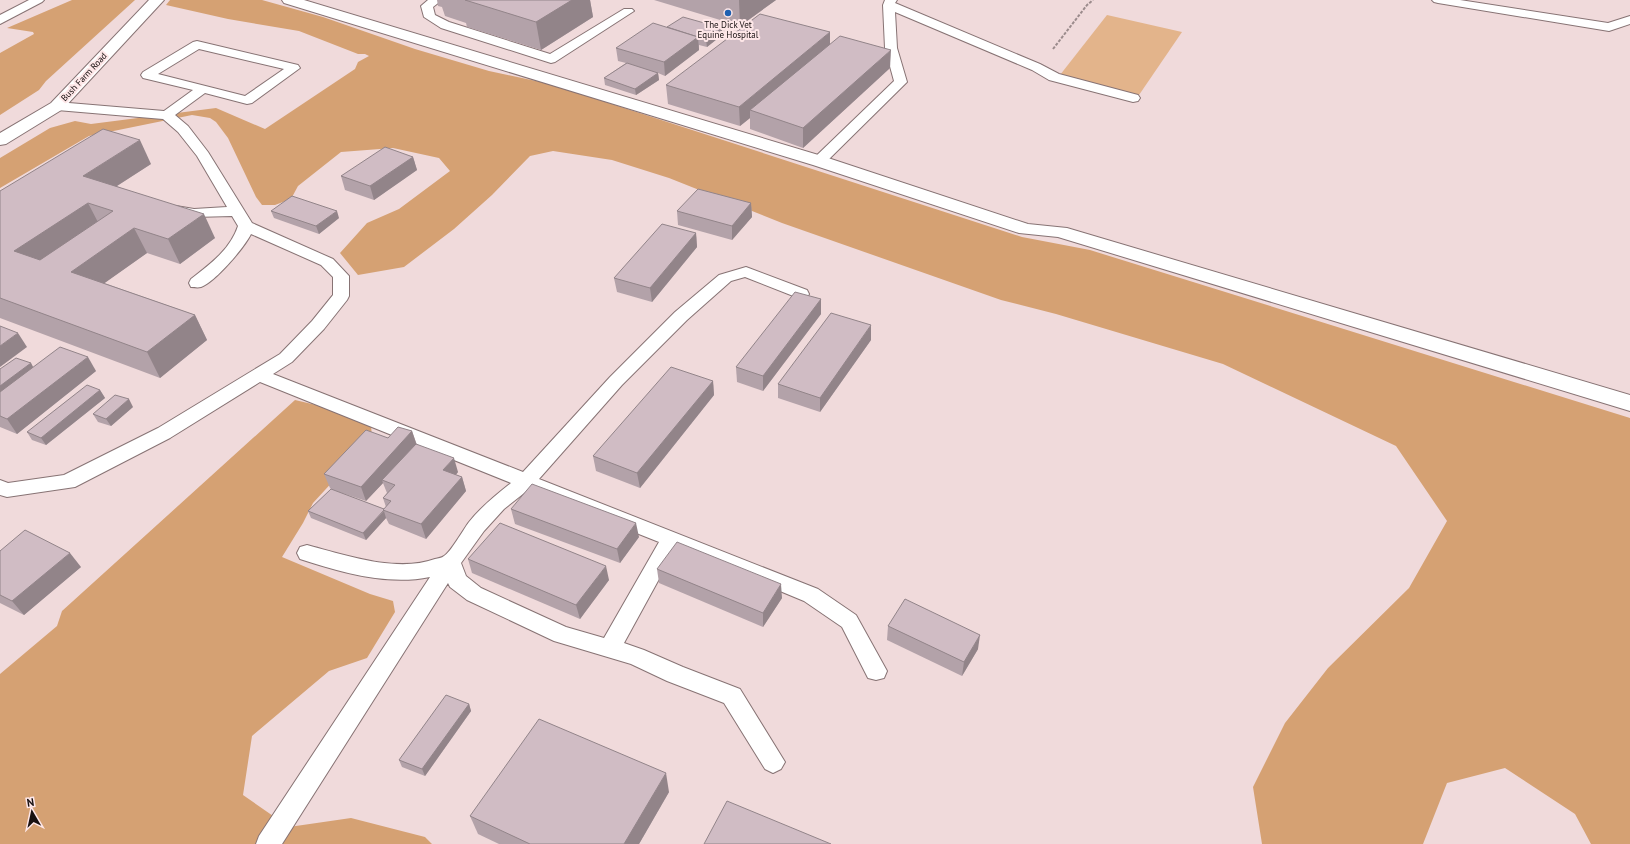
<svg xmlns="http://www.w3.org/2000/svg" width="1630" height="844" viewBox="0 0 1630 844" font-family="'PT Sans',sans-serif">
<rect width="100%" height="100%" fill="#f0dadb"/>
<polygon fill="#e3b48b" points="1107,15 1182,32 1139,95 1060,75"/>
<g fill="#d5a173">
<polygon points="72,0 135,0 46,81 39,90 0,115 0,53 34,34 33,32 7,28"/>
<polygon points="170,0 262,0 323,17 415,49 489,71 550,84 1022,237 1090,250 1630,418 1630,844 1591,844 1575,814 1505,768 1447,783 1423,844 1262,844 1253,787 1285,723 1328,668 1409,588 1447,521 1396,446 1223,364 1056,314 1001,300 782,223 669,178 612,160 553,151 530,156 492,195 454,229 404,267 358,275 340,253 367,223 399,209 450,171 439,158 393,148 341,152 298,186 291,199 275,205 262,205 256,197 228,138 216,122 210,118 192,115 89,136 0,188 0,158 50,128 75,121 91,124 216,108 265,129 355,69 358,62 369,56 365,54 358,54 299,31 228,19 166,5"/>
<polygon points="295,400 337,410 371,424 372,439 313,503 303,523 282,557 370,594 393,601 395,612 367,658 329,671 252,736 243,795 289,827 351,818 425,837 432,844 0,844 0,674 57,626 62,611"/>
</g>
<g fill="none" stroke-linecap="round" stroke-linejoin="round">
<defs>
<g id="lane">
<polygon points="29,0 44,0 42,2 0,24 0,15"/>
<polygon points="428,0 442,0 433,7 435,15 449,22 550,54 624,9 632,9 634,11 555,62 551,63 441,28 424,17 421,6"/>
<polygon points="885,0 897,0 895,3 1040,64 1059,74 1138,95 1140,98 1138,101 1133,102 1049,80 1032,70 895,12 897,48 907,82 824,164 819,165 814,164 812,161 814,158 894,81 885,48 883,5"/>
<polygon points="1432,0 1460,0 1608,23 1630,16 1630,24 1609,31 1438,3 1434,2"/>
<path d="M197,41L298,65L300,68L252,103L247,104L205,93L175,115L188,126L208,152L252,223L333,259L349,276V296L347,300L324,329L292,362L273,374L523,472L610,377L675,312L719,275L746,267L807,290L809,294L807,298L801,299L745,277L731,281L687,320L622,385L539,479L818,589L856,615L887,671L884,678L876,680L868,678L842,627L804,601L676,548L624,643L644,650L683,667L740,689L785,762L781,769L773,773L765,769L724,703L667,681L631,664L554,641L467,600L450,587L448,583L282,844H256L259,836L430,577C387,586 340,572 300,559L297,553L300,547L307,545C345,555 397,573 435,559C438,558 442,558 444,556C451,552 463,530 469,522C481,507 496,495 511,483L260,382L170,438L75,487L7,497L0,495V480L8,483L64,475L158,428L280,354L312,321L333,295V277L321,265L251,234C244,248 215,282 201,287C197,288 195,287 191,287L189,283L191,279C210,264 230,250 238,226L232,216L194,217L171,213L169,210L171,207L176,206L194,209L227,207L197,156L178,132L163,119L57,110L52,109L50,106L52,103L57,102L164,111L193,90L143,78L141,75L143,72L193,42ZM199,49L284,69L245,96L158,74ZM528,490L659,542L604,638L566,627L481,588L466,576L461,563L484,531L504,509Z"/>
</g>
<polygon id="street" points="282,0 304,0 825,157 1028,224 1067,228 1630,395 1630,411 1058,237 1019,233 813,165 284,3"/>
<polygon id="secondary" points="149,0 164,0 63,109 6,144 0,145 0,133 51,103"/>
</defs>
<use href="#lane" stroke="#877374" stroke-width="2"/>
<use href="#street" stroke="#877374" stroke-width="2"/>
<use href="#secondary" stroke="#877374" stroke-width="2"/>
<polyline stroke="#9b8b8c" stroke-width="2" stroke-dasharray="3 1.5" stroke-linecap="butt" points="1053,49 1087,5 1093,0"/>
<use href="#lane" fill="#fff" fill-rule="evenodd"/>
<use href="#street" fill="#fff" fill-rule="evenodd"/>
<use href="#secondary" fill="#fff" fill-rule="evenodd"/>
</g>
<g fill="#b3a2a9" fill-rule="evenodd">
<polygon points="437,0 590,0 593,17 541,50 467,27 466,23 445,16 442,7 438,6"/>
<polygon points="654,0 776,0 740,26"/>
<polygon points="667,27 722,35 707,47 699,45 699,50 665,76 658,73 659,80 636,95 605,85 604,78 626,63 618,61 616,48"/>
<polygon points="830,44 890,68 803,148 750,129 750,118 740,126 668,104 666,85"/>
<polygon points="413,157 417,170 374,200 345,190 341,176"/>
<polygon points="151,164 117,186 215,238 180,264 147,253 104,283 195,315 207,340 160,378 0,318 0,191"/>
<polygon points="751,203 752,217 732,240 678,225 677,211"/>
<polygon points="271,211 339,218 319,234 274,218"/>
<polygon points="696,233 697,247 652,302 617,292 614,278"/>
<polygon points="821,299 821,314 763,391 737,382 736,367"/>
<polygon points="871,340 820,412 778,398 778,384"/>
<polygon points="31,363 33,367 96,371 17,434 0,427 0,369"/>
<polygon points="713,381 714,395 640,488 596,471 593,456"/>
<polygon points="100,390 105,398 46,445 32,440 27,432"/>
<polygon points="133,407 111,426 98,422 93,414"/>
<path d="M412,431L417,445L458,472L456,475L462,477L466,491L426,539L389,524L386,518L366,540L311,518L308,511L331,489L330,488L324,474L388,438ZM383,483L387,493L383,498L386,507L384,509L339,492L366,501Z"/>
<polygon points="511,509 639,537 620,563 515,524"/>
<polygon points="0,551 81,567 24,615 0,603"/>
<polygon points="468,559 609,580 580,619 472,573"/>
<polygon points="657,569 782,598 763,627 659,583"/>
<polygon points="888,626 978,649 962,676 887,640"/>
<polygon points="469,704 471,711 425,776 402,767 399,760"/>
<polygon points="669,792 639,844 499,844 478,834 470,816"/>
</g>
<g fill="#928489">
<polygon points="568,0 590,0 593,17 541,50 536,22"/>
<polygon points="739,0 776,0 740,26"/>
<polygon points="722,28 722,35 707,47 706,40"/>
<polygon points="830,32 830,50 750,110 750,118 740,126 739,107"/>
<polygon points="698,37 699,50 665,76 664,62"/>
<polygon points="891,50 890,68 803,148 803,128"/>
<polygon points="658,73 659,80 636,95 635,89"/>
<polygon points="140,140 151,164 95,200 83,176"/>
<polygon points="413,157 417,170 374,200 370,186"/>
<polygon points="88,203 101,228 29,276 14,251"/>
<polygon points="751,203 752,217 732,240 732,226"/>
<polygon points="337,211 339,218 319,234 316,226"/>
<polygon points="204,214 215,238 180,264 168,239"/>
<polygon points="134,228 147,253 85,297 71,272"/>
<polygon points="696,233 697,247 652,302 650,288"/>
<polygon points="821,299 821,314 763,391 763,376"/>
<polygon points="195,315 207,340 160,378 147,352"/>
<polygon points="871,325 871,340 820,412 820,398"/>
<polygon points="18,333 27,347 0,367 0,346"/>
<polygon points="88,357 96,371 17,434 7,419"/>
<polygon points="31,363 35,371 0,397 0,386"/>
<polygon points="713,381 714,395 640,488 637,473"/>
<polygon points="100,390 105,398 46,445 41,438"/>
<polygon points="129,399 133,407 111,426 106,419"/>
<polygon points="412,431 417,446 382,480 383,483 366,501 361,487"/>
<polygon points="454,458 458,472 447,485 443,470"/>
<polygon points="462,477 466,491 426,539 421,524"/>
<polygon points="384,511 386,518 366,540 363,533"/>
<polygon points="636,523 639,537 620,563 617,549"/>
<polygon points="70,553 81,567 24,615 12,601"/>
<polygon points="606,566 609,580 580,619 576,605"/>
<polygon points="781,584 782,598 763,627 763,613"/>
<polygon points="980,635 978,649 962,676 964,662"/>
<polygon points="469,704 471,711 425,776 422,769"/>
<polygon points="666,773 669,792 639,844 624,844"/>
</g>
<g fill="#d0bcc4" stroke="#928489" fill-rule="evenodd">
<polygon points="465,0 572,0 536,22"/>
<polygon points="760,14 830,32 739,107 666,85"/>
<polygon points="683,17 722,28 706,40 699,38 698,37 667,27"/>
<polygon points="653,23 698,37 664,62 616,48"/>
<polygon points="840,36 891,50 803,128 750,110"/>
<polygon points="627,63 658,73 635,89 604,78"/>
<path d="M103,129L140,140L83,176L204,214L168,239L134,228L71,272L195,315L147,352L0,298V191ZM88,203L113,211L40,260L14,251Z"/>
<polygon points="385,147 413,157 370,186 341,176"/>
<polygon points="698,189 751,203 732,226 677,211"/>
<polygon points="292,196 337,211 316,226 271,211"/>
<polygon points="662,224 696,233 650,288 614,278"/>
<polygon points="795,292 821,299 763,376 736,367"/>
<polygon points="831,313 871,325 820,398 778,384"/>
<polygon points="0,326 18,333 0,346"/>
<polygon points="60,347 88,357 7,419 0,416 0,392"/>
<polygon points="16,358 31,363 0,386 0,369"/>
<polygon points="671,367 713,381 637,473 593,456"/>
<polygon points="87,385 100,390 41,438 27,432"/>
<polygon points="115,395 129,399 106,419 93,414"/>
<polygon points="398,427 412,431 361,487 324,474 366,430 388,438"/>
<polygon points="416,444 454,458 443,470 462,477 421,524 383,510 391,501 383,498 395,485 382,480"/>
<polygon points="532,484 636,523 617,549 511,509"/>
<polygon points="331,489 384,509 383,510 384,510 363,533 308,511"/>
<polygon points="500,523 606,566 576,605 468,559"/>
<polygon points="25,530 70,553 12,601 0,595 0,551"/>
<polygon points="677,542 781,584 763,613 657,569"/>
<polygon points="905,599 980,635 964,662 888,626"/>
<polygon points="446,695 469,704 422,769 399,760"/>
<polygon points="539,719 666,773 624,844 530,844 470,816"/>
<polygon points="727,801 831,844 704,844"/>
</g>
<circle fill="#1e60b1" stroke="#fee7e8" stroke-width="1.5" cx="728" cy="13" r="4"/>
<g text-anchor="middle" stroke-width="4" stroke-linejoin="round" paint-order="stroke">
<g font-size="9" fill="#181111" stroke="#fee7e8">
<text x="728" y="28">The Dick Vet<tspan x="728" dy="10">Equine Hospital</tspan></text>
</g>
<g font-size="9" fill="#181111" stroke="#fee7e8">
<text transform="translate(84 77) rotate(-47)" y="3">Bush Farm Road</text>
</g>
</g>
<g transform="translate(32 812) rotate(351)" stroke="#fee7e8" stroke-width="3" paint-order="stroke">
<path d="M0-3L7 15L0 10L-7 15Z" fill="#181111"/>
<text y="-6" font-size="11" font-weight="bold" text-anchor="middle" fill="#181111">N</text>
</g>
</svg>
